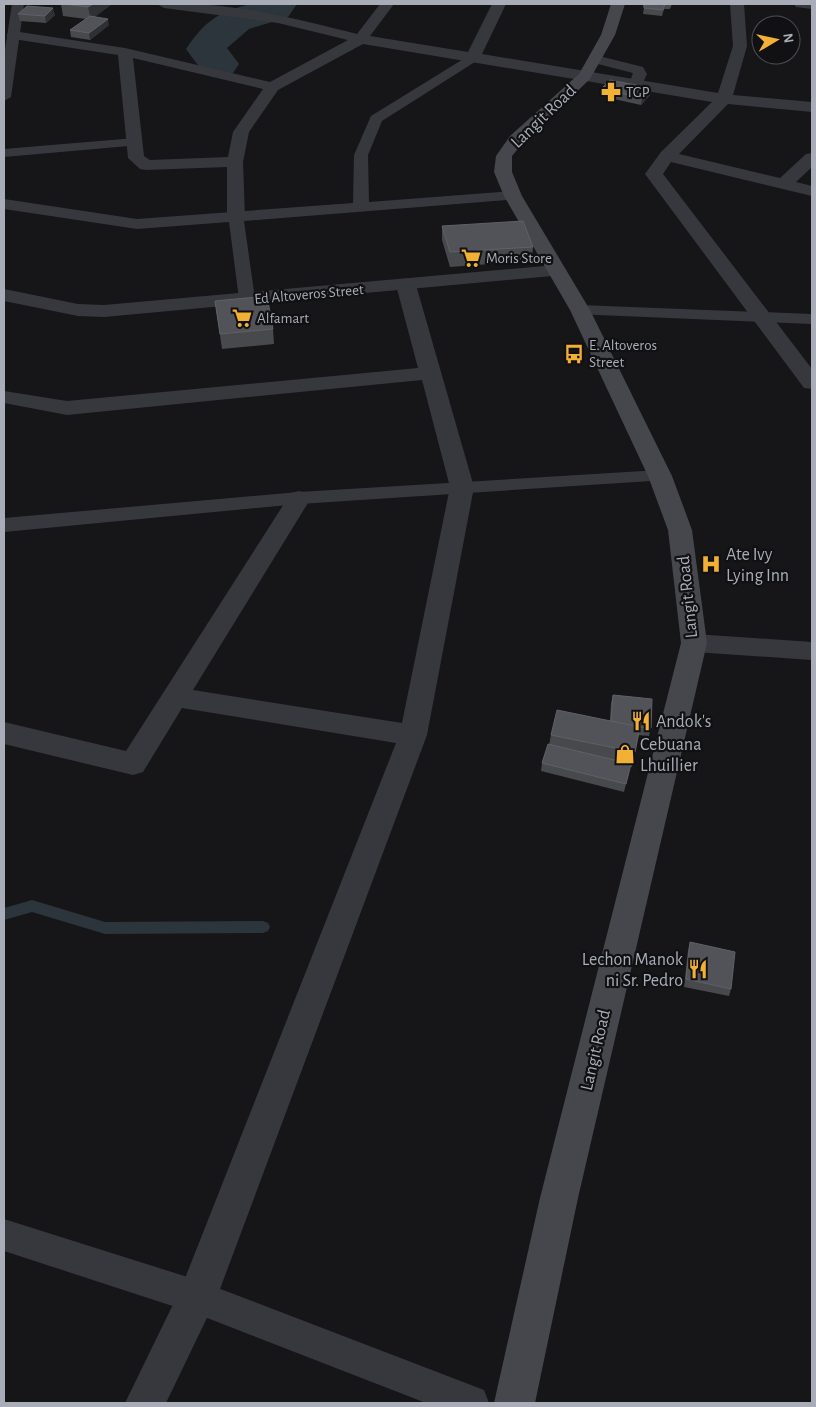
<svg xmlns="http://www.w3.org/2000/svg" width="816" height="1407" viewBox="0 0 816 1407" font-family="'Alegreya Sans',sans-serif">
<rect width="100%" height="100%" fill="#161618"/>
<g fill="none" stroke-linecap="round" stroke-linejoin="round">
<polygon fill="#2c353c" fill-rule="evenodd" points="32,900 105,922 263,921 268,923 270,927 268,931 263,933 105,934 32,912 4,920 4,908"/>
<path fill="#2c353c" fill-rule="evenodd" d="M251,4H297L288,17L249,29L227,48L239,64L233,73C207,79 201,70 186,49C205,21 218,12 251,4Z"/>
<g fill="#37383d" fill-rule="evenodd">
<polygon points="12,4 24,4 11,97 4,101 4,56"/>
<polygon points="794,4 812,4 812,9 796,7"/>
<polygon points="473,53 479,57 478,60 382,121 368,155 369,202 513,191 518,193 521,196 518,199 244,221 255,299 253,303 241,303 239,299 229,222 137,229 4,209 4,199 137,219 353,203 354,155 371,116"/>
<polygon points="595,55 643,67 647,74 641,87 631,87 629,84 633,73 590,62 589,59"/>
<polygon points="135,138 142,142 140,145 4,157 4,149"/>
<polygon points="580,305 812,314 812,324 574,314 571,310 574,306"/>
<polygon points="660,470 667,472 670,476 667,480 299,504 4,532 4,518 299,492"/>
<polygon points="4,1219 197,1280 484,1390 489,1403 426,1403 197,1314 4,1251"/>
</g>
<g fill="#37383d" fill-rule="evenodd">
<path d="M157,4C224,0 293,18 357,34L380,4H394L370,36L468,52L492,4H506L482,54L718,93L733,46L730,4H744L747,46L733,95L812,102V112L728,104L679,154L780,178L806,154L812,153V167L796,182L812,186V196L671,162L663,174L812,369V389L804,388L645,174L661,152L712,102L363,44L278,90L249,132L243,162L245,218L242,222H230L227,218V167L146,170L140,169L128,158L118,55L13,39L6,35L13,31L125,48L270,82L348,40L278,23L164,8ZM133,58L263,89L233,132L228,157L150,160L144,156Z"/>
<polygon points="406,279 413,281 416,285 474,487 427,735 217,1297 166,1403 125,1403 182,1286 396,743 182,708 143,772 133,775 4,744 4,722 126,751 291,493 299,491 307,493 311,498 193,690 402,723 450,487 422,380 67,415 4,403 4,391 67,401 418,368 396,285 399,281"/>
<polygon points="694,634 812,642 812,660 694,652 685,650 681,643 685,636"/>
</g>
<polygon fill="#37383d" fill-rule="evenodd" points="556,265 563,267 566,271 563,275 104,317 78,316 4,301 4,289 78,304 104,305"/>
<polygon fill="#45474d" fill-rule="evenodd" points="611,4 625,4 615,35 590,79 522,144 512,156 512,172 522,196 590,310 672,476 692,530 707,643 578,1198 535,1403 494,1403 540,1198 681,643 668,530 648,476 570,310 504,196 494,172 496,156 510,136 579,74 601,35"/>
</g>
<g fill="#47494d">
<polygon points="61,4 112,4 94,17 109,25 90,40 71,37 70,30 86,19 63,16"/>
<polygon points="643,4 672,4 670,9 664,9 662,16 643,14 644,7 643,7"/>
<polygon points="18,14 55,15 46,23 20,21"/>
<polygon points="651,88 650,95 641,105 600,96 601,89"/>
<polygon points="442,226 533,247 532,261 450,267 442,240"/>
<polygon points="215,301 273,329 274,344 222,349"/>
<polygon points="613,695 651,728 649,736 638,735 632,767 630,767 624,792 541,771 542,763 549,745 551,735 610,721 611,703"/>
<polygon points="690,942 731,989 729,996 684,987 688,950"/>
</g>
<g fill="#2f3033">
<polygon points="93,4 112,4 91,20 88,7"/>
<polygon points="665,4 664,10 662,16 663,10"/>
<polygon points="53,8 55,15 46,23 45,16"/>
<polygon points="4,19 5,26 4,33"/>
<polygon points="108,19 109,25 90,40 89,33"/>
<polygon points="651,88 650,95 641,105 642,98"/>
</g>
<g fill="#525359" stroke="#5f6168">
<polygon points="64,4 93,4 88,7"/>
<polygon points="645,4 665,4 663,10 644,8"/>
<polygon points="27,6 53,8 45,16 18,14"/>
<polygon points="90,16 108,19 89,33 70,30"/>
<polygon points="610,80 651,88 642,98 601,89"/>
<polygon points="523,221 533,247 450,252 442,226"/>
<polygon points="267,296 273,329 220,334 215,301"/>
<polygon points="613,695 652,699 651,728 640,727 611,721"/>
<polygon points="557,710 640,727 635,752 551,735"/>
<polygon points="548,744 631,764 626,784 542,763"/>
<polygon points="690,942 735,952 731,989 686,979"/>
</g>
<defs>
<symbol id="pharmacy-bare" viewBox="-9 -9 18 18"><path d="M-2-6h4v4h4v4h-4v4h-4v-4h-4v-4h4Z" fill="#f2b134" stroke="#111113" stroke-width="2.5" paint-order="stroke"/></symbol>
<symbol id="supermarket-bare" viewBox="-9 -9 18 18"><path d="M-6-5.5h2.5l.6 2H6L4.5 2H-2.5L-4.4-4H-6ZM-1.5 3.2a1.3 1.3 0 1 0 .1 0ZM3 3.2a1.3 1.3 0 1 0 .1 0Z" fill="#f2b134" stroke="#111113" stroke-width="2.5" paint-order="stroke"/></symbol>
<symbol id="bus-bare" viewBox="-9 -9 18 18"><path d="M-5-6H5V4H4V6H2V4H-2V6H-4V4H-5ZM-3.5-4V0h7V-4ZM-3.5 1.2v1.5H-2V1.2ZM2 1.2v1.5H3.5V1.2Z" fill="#f2b134" stroke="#111113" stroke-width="2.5" paint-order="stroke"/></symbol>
<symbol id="hospital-bare" viewBox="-9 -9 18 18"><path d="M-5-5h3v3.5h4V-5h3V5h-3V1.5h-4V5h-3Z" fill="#f2b134" stroke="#111113" stroke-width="2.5" paint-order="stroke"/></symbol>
<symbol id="restaurant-bare" viewBox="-9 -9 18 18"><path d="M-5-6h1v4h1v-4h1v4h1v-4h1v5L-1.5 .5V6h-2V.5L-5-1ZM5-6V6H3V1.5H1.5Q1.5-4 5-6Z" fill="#f2b134" stroke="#111113" stroke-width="2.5" paint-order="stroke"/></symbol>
<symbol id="shop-bare" viewBox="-9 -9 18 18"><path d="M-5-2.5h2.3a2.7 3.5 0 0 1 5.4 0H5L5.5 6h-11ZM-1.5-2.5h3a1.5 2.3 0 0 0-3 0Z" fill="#f2b134" stroke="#111113" stroke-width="2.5" paint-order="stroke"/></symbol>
</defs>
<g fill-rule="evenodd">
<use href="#pharmacy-bare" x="597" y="78" width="28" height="28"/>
<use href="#supermarket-bare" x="457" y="244" width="28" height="28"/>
<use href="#supermarket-bare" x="228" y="304" width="28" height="28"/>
<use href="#bus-bare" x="560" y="340" width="28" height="28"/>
<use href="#hospital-bare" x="697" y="550" width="28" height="28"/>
<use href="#restaurant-bare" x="627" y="707" width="28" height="28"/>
<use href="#shop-bare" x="611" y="740" width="28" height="28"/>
<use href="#restaurant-bare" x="684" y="955" width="28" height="28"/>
</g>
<g text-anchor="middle" stroke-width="4.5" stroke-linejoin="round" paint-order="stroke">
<g font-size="15" fill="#a8adb8" stroke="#111113" text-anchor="start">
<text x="626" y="97">TGP</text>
<text x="486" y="263">Moris Store</text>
<text x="257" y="323">Alfamart</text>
<text x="589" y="350">E. Altoveros<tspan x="589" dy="17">Street</tspan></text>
</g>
<g font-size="15" fill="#a8adb8" stroke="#111113">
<text transform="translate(309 294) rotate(-5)" y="5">Ed Altoveros Street</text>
</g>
<g font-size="18" fill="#a8adb8" stroke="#111113">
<text transform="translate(543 116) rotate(-44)" y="6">Langit Road</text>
<text transform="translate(687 597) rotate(-96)" y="6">Langit Road</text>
<text transform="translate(595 1050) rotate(-77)" y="6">Langit Road</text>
</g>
<g font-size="18" fill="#a8adb8" stroke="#111113" text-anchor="start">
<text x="726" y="560">Ate Ivy<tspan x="726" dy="21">Lying Inn</tspan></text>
<text x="656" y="727">Andok's</text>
<text x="640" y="750">Cebuana<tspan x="640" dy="21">Lhuillier</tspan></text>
<text x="683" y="965" text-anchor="end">Lechon Manok<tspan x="683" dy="21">ni Sr. Pedro</tspan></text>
</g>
</g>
<rect width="816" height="1407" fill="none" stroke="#a8adb8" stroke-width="10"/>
<g transform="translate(776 40) rotate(81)"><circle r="24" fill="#111113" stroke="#4d4f55"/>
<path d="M0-4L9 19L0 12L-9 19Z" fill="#f2b134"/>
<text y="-8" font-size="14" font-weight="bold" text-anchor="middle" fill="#a8adb8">N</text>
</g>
</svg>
